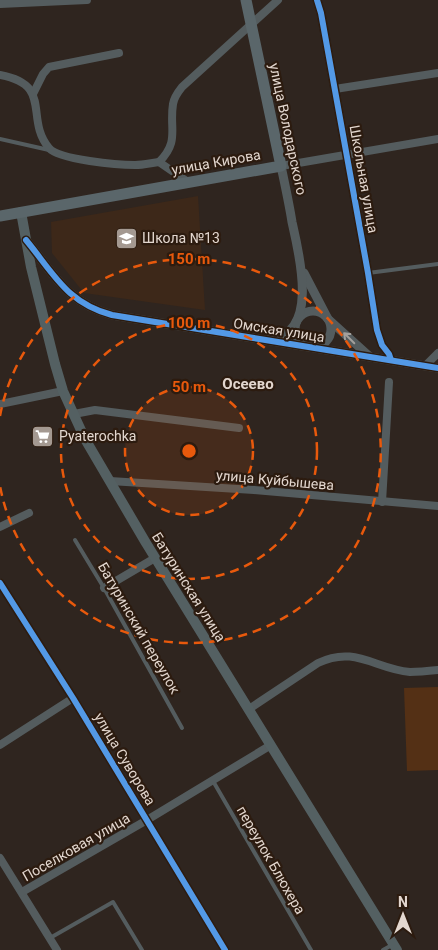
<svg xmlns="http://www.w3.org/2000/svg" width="438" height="950" viewBox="0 0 438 950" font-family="Roboto,sans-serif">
<rect width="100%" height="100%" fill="#2f251f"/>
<polygon fill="#3d2819" points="198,196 205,310 84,293 52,253 51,222"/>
<polygon fill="#543015" points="438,687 438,770 407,771 404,688"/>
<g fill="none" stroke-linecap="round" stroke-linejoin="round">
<g stroke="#545c5e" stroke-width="4">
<polyline points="0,139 49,150"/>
<polyline points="368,273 438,264"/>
<polyline points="75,540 104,588 182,728"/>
<polyline points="213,781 311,950"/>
<polyline points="50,938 113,902 142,950"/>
<polyline points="383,950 392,945"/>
</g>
<g stroke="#545c5e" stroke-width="8">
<polyline points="317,0 321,13 368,273 377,330 382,345 389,354 391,360"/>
<polyline points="0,4 87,0"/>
<path d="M0,75C54,85 24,118 49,148C59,160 119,165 135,165C143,165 151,163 159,162"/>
<polyline points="335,89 438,73"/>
<polyline points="33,94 43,74 49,67 119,53"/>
<polyline points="281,166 438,139"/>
<path d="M188,182L159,162C180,141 169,129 173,104C174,97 178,92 182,87L278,0"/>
<polyline points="425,366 438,353"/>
<polyline points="0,404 63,391"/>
<polyline points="74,414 95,410 239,428"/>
<polyline points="110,481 254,490 438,506"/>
<polyline points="382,502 389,382"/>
<polyline points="0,527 29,513"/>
<polyline points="0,583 73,698 225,950"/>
<polyline points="104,588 155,558"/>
<path d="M249,709L318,663C355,645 375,669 410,672C419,672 429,671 438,670"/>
<polyline points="0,745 73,698"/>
<polyline points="0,858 57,950"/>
<polyline points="22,892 147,820 271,745"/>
</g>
<g stroke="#545c5e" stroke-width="9">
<path d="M26,240C54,274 67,303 112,315L438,368"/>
<polyline points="304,273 328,319 369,356"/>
<circle cx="313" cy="329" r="18"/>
<path d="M270,339C320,335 299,253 292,222C289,203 285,185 281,166"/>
</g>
<polyline stroke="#546062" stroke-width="10" points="21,212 31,267 55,364 63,391 85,439 146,543 397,950"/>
<polyline stroke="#5a666a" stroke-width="11" points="0,216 281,166 246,0"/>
<defs>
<g id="cycleway">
<polyline points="317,0 321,13 368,273 377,330 382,345 389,354 391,360"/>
<path d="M26,240C54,274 67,303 112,315L438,368"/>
<polyline points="0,583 73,698 225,950"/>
</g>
</defs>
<use href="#cycleway" stroke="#2c1b0f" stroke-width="9"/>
<use href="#cycleway" stroke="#5399e6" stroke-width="6"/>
</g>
<defs><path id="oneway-shaft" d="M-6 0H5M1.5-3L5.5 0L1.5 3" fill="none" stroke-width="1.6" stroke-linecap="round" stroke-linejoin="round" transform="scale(1.25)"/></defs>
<use stroke="#a3a09c" href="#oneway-shaft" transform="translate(349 338) rotate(-135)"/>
<circle cx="189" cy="451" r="64" fill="#e8590c" fill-opacity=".12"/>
<g fill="none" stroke="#e8590c" stroke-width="2.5" stroke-dasharray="9 6">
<circle cx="189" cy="451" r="64"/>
<circle cx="189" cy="451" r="128"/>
<path d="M0 416A192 192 0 1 1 0 486"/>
</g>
<defs>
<symbol id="school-square" viewBox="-11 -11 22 22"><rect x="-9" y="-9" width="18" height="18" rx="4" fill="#a49991" stroke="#2c1b0f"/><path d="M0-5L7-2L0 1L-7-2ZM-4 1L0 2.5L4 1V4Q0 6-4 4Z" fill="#fff"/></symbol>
<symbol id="supermarket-square" viewBox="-11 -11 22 22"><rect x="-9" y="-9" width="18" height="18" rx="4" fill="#a49991" stroke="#2c1b0f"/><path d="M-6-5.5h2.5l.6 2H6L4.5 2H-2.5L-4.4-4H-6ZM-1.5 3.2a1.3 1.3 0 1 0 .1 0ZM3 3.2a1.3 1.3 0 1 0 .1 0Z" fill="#fff"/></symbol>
</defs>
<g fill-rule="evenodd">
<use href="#school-square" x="114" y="226" width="25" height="25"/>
<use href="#supermarket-square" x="30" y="424" width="25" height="25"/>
</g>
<g text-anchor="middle" stroke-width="4.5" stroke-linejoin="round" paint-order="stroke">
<g font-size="14" fill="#e3d7cf" stroke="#2c1b0f">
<text transform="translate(288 129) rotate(78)" y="5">улица Володарского</text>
<text transform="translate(216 162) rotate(-10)" y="5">улица Кирова</text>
<text transform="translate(364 179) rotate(80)" y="5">Школьная улица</text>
<text transform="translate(279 330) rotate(9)" y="5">Омская улица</text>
<text transform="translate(275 480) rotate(5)" y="5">улица Куйбышева</text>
<text transform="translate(189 587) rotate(58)" y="5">Батуринская улица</text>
<text transform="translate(139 628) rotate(60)" y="5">Батуринский переулок</text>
<text transform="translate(125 759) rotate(59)" y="5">улица Суворова</text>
<text transform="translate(76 847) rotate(-30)" y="5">Поселковая улица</text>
<text transform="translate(271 860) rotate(60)" y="5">переулок Блюхера</text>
</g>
<g font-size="14" fill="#e3d7cf" stroke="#2c1b0f" text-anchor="start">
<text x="142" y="243">Школа №13</text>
<text x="59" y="441">Pyaterochka</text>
</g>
<g font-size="15" font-weight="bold" fill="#e3d7cf" stroke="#2c1b0f">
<text x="248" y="389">Осеево</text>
</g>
</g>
<circle cx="189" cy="451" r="8" fill="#e8590c" stroke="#2c1b0f" stroke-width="2.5"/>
<g font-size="15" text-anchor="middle" font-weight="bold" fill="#e8590c" stroke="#2c1b0f" stroke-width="4.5" stroke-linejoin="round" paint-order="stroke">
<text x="189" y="264">150 m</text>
<text x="189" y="328">100 m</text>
<text x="189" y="392">50 m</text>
</g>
<g transform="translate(403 915)" stroke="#2c1b0f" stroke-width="4" paint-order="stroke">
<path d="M0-4L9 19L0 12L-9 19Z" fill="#e3d7cf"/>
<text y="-8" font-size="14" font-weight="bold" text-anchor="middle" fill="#e3d7cf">N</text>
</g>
</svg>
